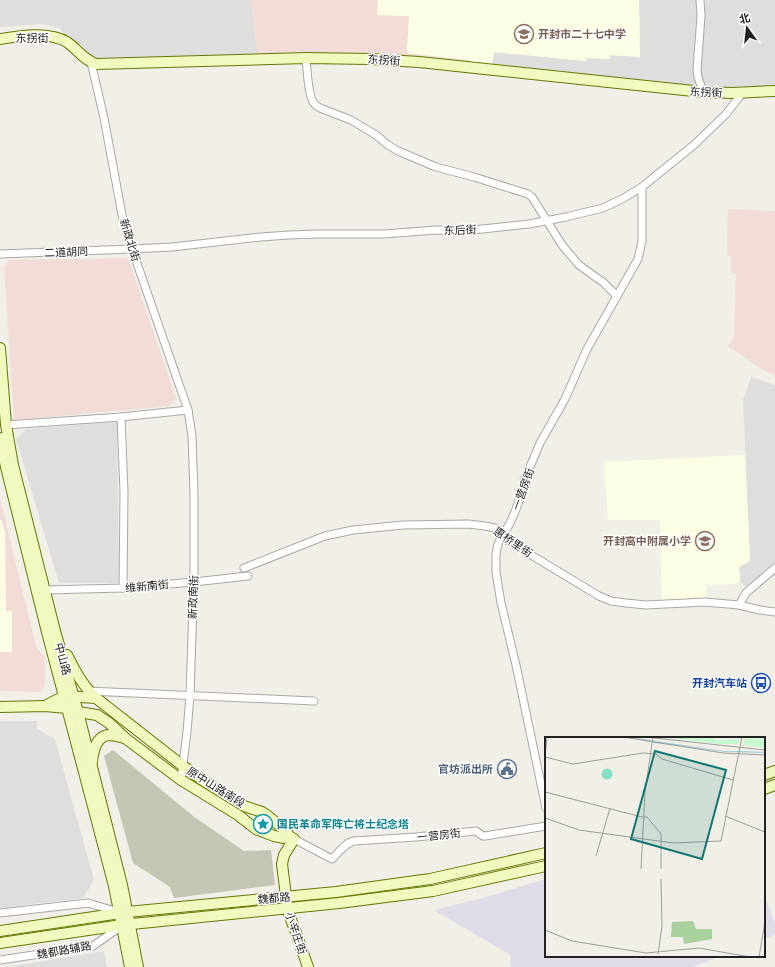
<svg xmlns="http://www.w3.org/2000/svg" width="775" height="967" viewBox="0 0 775 967" font-family="'DejaVu Sans','Noto Sans SC',sans-serif">
<rect width="100%" height="100%" fill="#f1efe8"/>
<g fill="#dfdede">
<polygon points="0,0 251,0 258,57 100,61 79,49 59,28 41,24 0,27"/>
<polygon points="639,0 775,0 775,87 710,91 492,65 493,52 586,61 587,58 610,59 610,55 640,57"/>
<polygon points="751,377 775,385 775,563 746,587 740,581 739,567 750,561 743,400"/>
<polygon points="117,422 119,583 59,583 16,439 26,429"/>
<polygon points="0,721 37,721 37,729 55,739 94,880 83,898 0,908"/>
<polygon points="104,951 107,967 8,967"/>
</g>
<g fill="#f1dcd8">
<polygon points="251,0 378,0 377,15 409,16 407,53 470,60 470,64 258,57"/>
<polygon points="728,209 775,211 775,375 764,371 728,346 734,337 736,274 731,273 731,256 727,255"/>
<polygon points="128,258 176,398 169,406 14,420 4,267 9,260"/>
<polygon points="0,498 36,646 45,657 45,686 39,692 0,691 0,652 12,651 12,611 6,611 5,532 1,520 0,520"/>
</g>
<g fill="#fcffe3">
<polygon points="378,0 639,0 640,57 610,55 610,59 587,58 586,61 494,52 492,65 470,64 470,60 407,53 409,16 377,15"/>
<polygon points="745,455 750,561 739,567 740,581 736,584 706,585 707,599 662,600 660,520 608,520 604,462"/>
<polygon points="0,520 1,520 5,532 6,611 12,611 12,652 0,652"/>
</g>
<polygon fill="#c4c6b3" points="113,750 193,816 244,851 271,850 275,885 174,898 170,887 133,863 104,756"/>
<g fill="#dddce7">
<polygon points="546,879 546,956 721,956 693,967 511,967 510,955 434,910 483,898"/>
<polygon points="764,895 775,923 775,934 764,939"/>
</g>
<g fill="none" stroke-linecap="round" stroke-linejoin="round">
<defs>
<g id="street">
<polyline points="700,0 701,16 697,70 698,77 703,92"/>
<path d="M306,58C307,69 308,93 313,102C315,105 318,107 320,108L351,120L376,135L388,145L398,151L436,167L474,177L528,194L532,197L562,245L579,265L604,283L617,296"/>
<polyline points="91,62 104,118 123,220 132,249 188,410 192,436 194,494 194,575 190,695 187,732 181,780"/>
<polyline points="0,254 132,249 172,247 261,237 289,235 318,234 384,234 436,230 464,231 529,224 566,217 603,208 622,199 642,187 695,144 726,114 743,92"/>
<polyline points="121,417 124,492 123,588"/>
<polyline points="6,425 121,417 188,410"/>
<polyline points="244,568 325,536 353,530 403,525 468,524 485,526 495,528 508,541 599,596 611,601 626,603 646,605 705,602 739,605 760,610 775,612"/>
<polyline points="45,590 123,588 194,582 248,576"/>
<polyline points="739,605 746,593 775,568"/>
<polyline points="88,691 314,701"/>
<polyline points="546,808 516,665 501,603 496,572 496,554 498,544 502,536 509,525 515,512 520,498 524,481 540,443 565,399 587,349 638,259 642,241 642,187"/>
<path d="M294,839L332,859C339,852 345,843 354,841L416,837L476,831L483,836H485L546,826"/>
<polyline points="0,913 88,903 118,912"/>
<polyline points="0,960 93,946 120,927"/>
</g>
<g id="secondary">
<path d="M0,39C19,36 49,31 67,42C77,49 84,60 96,64L306,58L371,59L419,62L703,92L732,93L775,91"/>
<polyline points="0,348 6,425 13,465 55,631 78,712 122,885 138,967"/>
<polyline points="0,438 6,467 47,632 114,886 130,967"/>
<path d="M67,655C75,671 83,686 96,698"/>
<polyline points="45,706 64,696 96,698 183,766 204,781 244,806 262,812 268,816 287,832 286,834"/>
<polyline points="0,707 45,706 67,708 78,712 97,715 109,723 125,738 181,780 238,815 256,829 274,836 284,838 286,834"/>
<path d="M92,762C93,751 96,736 109,735C114,735 120,737 125,738"/>
<polyline points="764,775 775,771"/>
<polyline points="764,789 775,785"/>
<polyline points="286,834 294,839 284,855 282,864 286,896 287,908 308,967"/>
<polyline points="0,931 127,912 336,892 430,879 546,853"/>
<polyline points="0,943 122,925 339,903 433,891 546,866"/>
</g>
</defs>
<use href="#street" stroke="#a8a8a8" stroke-width="9"/>
<use href="#secondary" stroke="#617a06" stroke-width="12"/>
<use href="#street" stroke="#fff" stroke-width="7"/>
<use href="#secondary" stroke="#f0f9be" stroke-width="10"/>
</g>
<defs>
<symbol id="school-ring" viewBox="-11 -11 22 22"><circle r="9.5" fill="#fff" stroke="#8d6e63" stroke-width="1.5"/><path d="M0-5L7-2L0 1L-7-2ZM-4 1L0 2.5L4 1V4Q0 6-4 4Z" fill="#8d6e63"/></symbol>
<symbol id="bus-ring" viewBox="-11 -11 22 22"><circle r="9.5" fill="#fff" stroke="#1a4fb4" stroke-width="1.5"/><path d="M-5-6H5V4H4V6H2V4H-2V6H-4V4H-5ZM-3.5-4V0h7V-4ZM-3.5 1.2v1.5H-2V1.2ZM2 1.2v1.5H3.5V1.2Z" fill="#1a4fb4"/></symbol>
<symbol id="civic-ring" viewBox="-11 -11 22 22"><circle r="9.5" fill="#fff" stroke="#5c6f8a" stroke-width="1.5"/><path d="M-.6-6.5H3V-4.5H.6V-3L4-1V1h2V6H-6V1h2V-1L-.6-3ZM-1.2 2.5V6h2.4V2.5Z" fill="#5c6f8a"/></symbol>
<symbol id="sight-ring" viewBox="-11 -11 22 22"><circle r="9.5" fill="#fff" stroke="#0f9aa8" stroke-width="1.5"/><path d="M0-6L1.8-2.2L6-1.7L2.9 1.2L3.7 5.4L0 3.3L-3.7 5.4L-2.9 1.2L-6-1.7L-1.8-2.2Z" fill="#0f9aa8"/></symbol>
</defs>
<g fill-rule="evenodd">
<use href="#school-ring" x="513" y="23" width="22" height="22"/>
<use href="#school-ring" x="694" y="530" width="22" height="22"/>
<use href="#bus-ring" x="750" y="672" width="22" height="22"/>
<use href="#civic-ring" x="496" y="758" width="22" height="22"/>
<use href="#sight-ring" x="252" y="813" width="22" height="22"/>
</g>
<g text-anchor="middle" stroke-width="3" stroke-linejoin="round" paint-order="stroke">
<g font-size="11" font-weight="bold" fill="#785e54" stroke="#fff" text-anchor="start">
<text x="538" y="38">开封市二十七中学</text>
<text x="691" y="545" text-anchor="end">开封高中附属小学</text>
</g>
<g font-size="11" fill="#212121" stroke="#fff">
<text x="32" y="42">东拐街</text>
<text transform="translate(384 60) rotate(4)" y="4">东拐街</text>
<text transform="translate(706 92) rotate(3)" y="4">东拐街</text>
<text transform="translate(460 230) rotate(-2)" y="4">东后街</text>
<text transform="translate(130 240) rotate(73)" y="4">新政北街</text>
<text transform="translate(66 252) rotate(-2)" y="4">二道胡同</text>
<text transform="translate(523 489) rotate(-70)" y="4">一营房街</text>
<text transform="translate(513 542) rotate(34)" y="4">惠桥里街</text>
<text transform="translate(147 586) rotate(-5)" y="4">维新南街</text>
<text transform="translate(193 597) rotate(-88)" y="4">新政南街</text>
<text transform="translate(63 659) rotate(75)" y="4">中山路</text>
<text transform="translate(216 787) rotate(32)" y="4">原中山路南段</text>
<text transform="translate(439 835) rotate(-6)" y="4">一营房街</text>
<text transform="translate(274 898) rotate(-5)" y="4">魏都路</text>
<text transform="translate(296 933) rotate(71)" y="4">小辛庄街</text>
<text transform="translate(64 950) rotate(-10)" y="4">魏都路辅路</text>
</g>
<g font-size="11" font-weight="bold" fill="#164399" stroke="#fff" text-anchor="end">
<text x="747" y="687">开封汽车站</text>
</g>
<g font-size="11" font-weight="bold" fill="#4e5e75" stroke="#fff" text-anchor="end">
<text x="493" y="773">官坊派出所</text>
</g>
<g font-size="11" font-weight="bold" fill="#0d838f" stroke="#fff" text-anchor="start">
<text x="277" y="828">国民革命军阵亡将士纪念塔</text>
</g>
</g>
<g transform="translate(545 737)">
<rect width="220" height="220" fill="#f1efe8"/>
<path d="M148,184L151,192H167V202L139,207L138,200H126L127,185Z" fill="#a7d09d"/>
<path d="M116,0H166L171,3L195,2L192,7H175ZM199,0H220V3L205,1L220,4V11L199,8V2L205,1Z" fill="#c7f9d0"/>
<path d="M56.5 37a5.5 5.5 0 1 1 11 0a5.5 5.5 0 1 1-11 0Z" fill="#87dfc6"/>
<path d="M85,0L178,14H201L218,15L220,16L180,15L109,6Z" fill="#a9ccde"/>
<path fill="none" stroke="#9e9d98" stroke-width="1" d="M78,0L178,16L220,18M100,0L220,13M0,19L2,0M0,20L28,27L98,16L111,17L117,22L188,43M0,55L97,80M180,79L220,95M97,80H102L116,97M0,81L34,93L128,106L176,104L197,0M116,97V132M51,119L65,71M96,132L100,55L108,0M0,193L27,204L101,216L154,211L205,220M113,217L117,189L116,142M214,220L220,185"/>
<path fill="#0f766e" fill-opacity="0.15" stroke="#0f766e" stroke-width="2" d="M110,14L181,33L157,122L86,102Z"/>
<rect width="220" height="220" fill="none" stroke="#212121" stroke-width="2"/>
</g>
<g transform="translate(747 28) rotate(345)" stroke="#ffffff" stroke-width="3" paint-order="stroke">
<path d="M0-3L7 15L0 10L-7 15Z" fill="#212121"/>
<text y="-6" font-size="11" font-weight="bold" text-anchor="middle" fill="#212121">北</text>
</g>
</svg>
